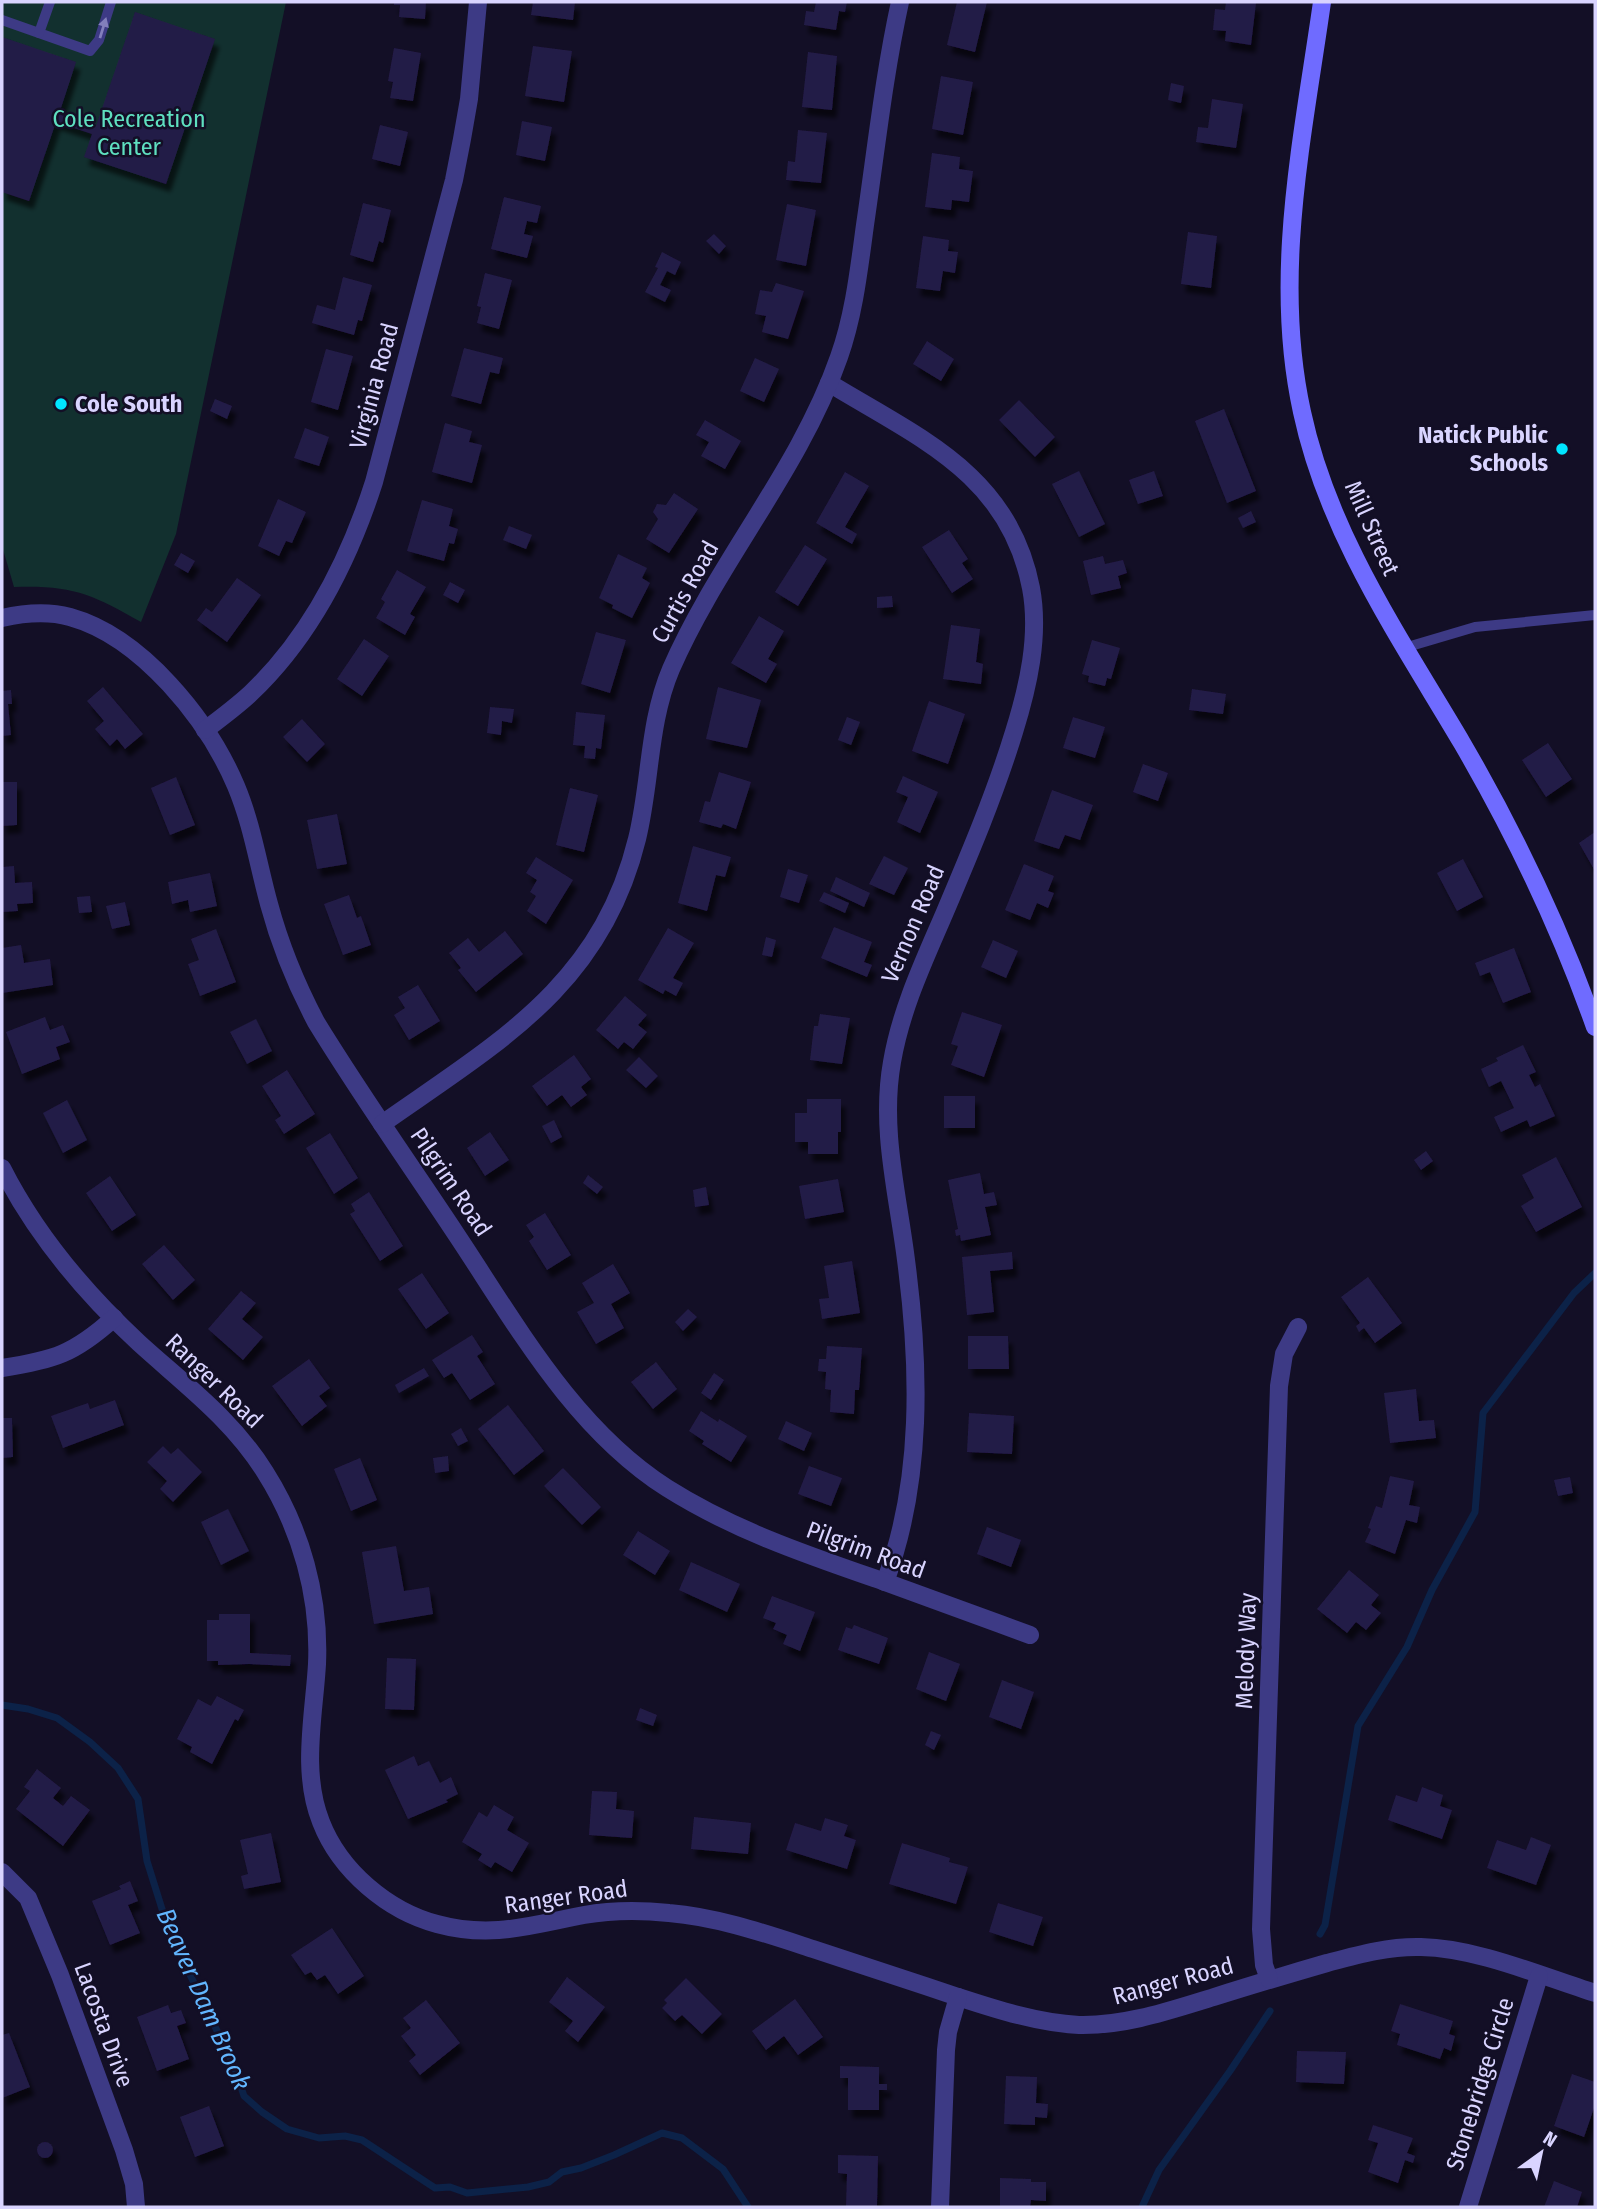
<svg xmlns="http://www.w3.org/2000/svg" width="1597" height="2209" viewBox="0 0 1597 2209" font-family="'Fira Sans Condensed',sans-serif">
<defs>
<filter id="shadow"><feDropShadow dx="4.5" dy="8" stdDeviation="2" flood-color="#0009"/></filter>
</defs>
<rect width="100%" height="100%" fill="#130f26"/>
<path fill="#12302f" d="M2,2H286L176,534L141,622C92,594 72,585 14,587L2,546Z"/>
<g fill="none" stroke-linecap="round" stroke-linejoin="round">
<g stroke="#0c2248" stroke-width="7">
<polyline points="2,1705 28,1709 57,1718 90,1742 118,1768 138,1799 147,1861 162,1909 182,1958 234,2066 244,2096 262,2112 287,2129 319,2138 345,2136 362,2140 435,2188 450,2187 467,2193 528,2187 549,2182 562,2172 581,2168 614,2155 662,2133 682,2138 723,2169 748,2207"/>
<polyline points="1320,1934 1325,1925 1358,1726 1407,1647 1432,1590 1475,1512 1483,1413 1574,1293 1595,1273"/>
<polyline points="1142,2207 1159,2170 1230,2071 1270,2011"/>
</g>
</g>
<g fill="#241b47" filter="url(#shadow)">
<polygon points="394,2 426,2 425,19 399,17 400,5 394,5"/>
<polygon points="533,2 575,2 573,20 531,15"/>
<polygon points="816,2 847,2 845,12 839,11 836,30 804,25 806,11 814,12"/>
<polygon points="957,2 987,2 975,52 947,45"/>
<polygon points="1226,2 1256,3 1251,45 1225,41 1226,31 1213,30 1215,9 1225,10"/>
<polygon points="135,12 215,39 166,184 84,157 92,134 56,122 29,201 2,192 2,37 76,62 59,114 96,126"/>
<polygon points="533,46 572,51 564,102 525,96"/>
<polygon points="394,48 421,53 413,101 390,98 393,82 388,81"/>
<polygon points="808,52 837,56 832,110 802,107"/>
<polygon points="941,76 973,82 963,135 932,129"/>
<polygon points="1171,83 1184,86 1181,103 1168,100"/>
<polygon points="1212,99 1243,104 1236,148 1196,142 1198,127 1208,128"/>
<polygon points="522,121 552,127 545,161 516,155"/>
<polygon points="380,125 408,132 400,166 372,159"/>
<polygon points="798,130 827,133 821,183 786,180 788,161 795,162"/>
<polygon points="932,153 960,157 959,169 973,171 969,202 952,200 951,210 925,207"/>
<polygon points="504,197 541,206 537,223 527,221 524,234 533,236 527,258 491,249"/>
<polygon points="363,203 391,210 383,243 379,241 373,262 350,255"/>
<polygon points="787,204 816,210 806,266 776,260"/>
<polygon points="1188,232 1217,236 1211,288 1181,284"/>
<polygon points="714,234 726,246 719,254 706,241"/>
<polygon points="923,236 949,240 948,251 958,252 955,273 943,271 940,291 916,288"/>
<polygon points="662,252 681,262 675,275 667,271 660,285 671,290 665,302 645,292 658,268 655,267"/>
<polygon points="485,273 512,280 499,329 477,323 481,307 477,306"/>
<polygon points="343,277 372,285 362,321 358,320 354,335 312,323 317,305 335,310"/>
<polygon points="776,283 804,291 788,339 762,332 766,316 755,314 760,290 772,292"/>
<polygon points="927,341 954,359 941,381 913,364"/>
<polygon points="464,348 503,358 499,374 490,372 481,404 451,396"/>
<polygon points="326,349 353,356 338,410 311,402"/>
<polygon points="755,358 779,369 764,402 740,391"/>
<polygon points="215,399 232,406 227,419 210,411"/>
<polygon points="1019,400 1055,437 1035,457 999,420"/>
<polygon points="1224,409 1256,491 1227,503 1195,421"/>
<polygon points="705,420 741,441 725,469 701,456 709,442 696,435"/>
<polygon points="445,423 472,431 469,442 482,445 472,483 432,472"/>
<polygon points="305,428 329,437 319,466 294,458"/>
<polygon points="1079,471 1105,524 1079,537 1052,484"/>
<polygon points="1154,471 1163,496 1138,504 1129,480"/>
<polygon points="845,472 869,486 845,527 857,534 852,544 816,523"/>
<polygon points="674,493 698,509 669,553 646,539 658,519 653,512 657,504 666,505"/>
<polygon points="278,499 306,512 292,543 286,541 279,556 258,546"/>
<polygon points="422,500 453,509 449,526 458,529 454,544 449,543 444,561 407,551"/>
<polygon points="1251,511 1256,522 1243,528 1238,518"/>
<polygon points="509,526 532,535 526,549 503,540"/>
<polygon points="949,530 968,559 962,563 973,579 952,593 922,547"/>
<polygon points="805,545 827,559 798,606 775,592"/>
<polygon points="181,553 195,561 188,573 174,565"/>
<polygon points="618,554 647,568 642,578 650,583 632,618 612,608 613,605 599,598"/>
<polygon points="1103,556 1105,564 1123,560 1127,573 1118,576 1121,588 1091,595 1083,561"/>
<polygon points="397,570 426,587 410,614 415,617 405,635 376,618 385,602 381,599"/>
<polygon points="237,578 261,595 227,642 197,620 206,608 212,612"/>
<polygon points="450,582 465,590 458,603 443,595"/>
<polygon points="892,596 893,607 877,608 877,597"/>
<polygon points="759,616 784,631 768,659 777,664 766,683 731,663"/>
<polygon points="951,625 980,629 976,662 983,664 981,684 943,679"/>
<polygon points="596,632 626,640 610,693 581,684"/>
<polygon points="364,639 389,656 362,696 337,679"/>
<polygon points="1092,640 1120,648 1111,679 1107,678 1105,686 1088,682 1089,676 1082,674"/>
<polygon points="103,687 143,734 125,749 117,739 110,746 95,729 104,721 87,701"/>
<polygon points="718,687 761,700 747,748 706,739"/>
<polygon points="1192,689 1226,694 1223,714 1189,710"/>
<polygon points="11,690 12,704 8,704 11,735 2,736 2,691"/>
<polygon points="929,701 965,714 948,764 912,751"/>
<polygon points="490,707 514,709 512,723 502,721 501,735 487,733"/>
<polygon points="576,712 605,715 601,749 596,748 595,759 584,758 585,746 573,745"/>
<polygon points="847,717 860,722 851,745 838,740"/>
<polygon points="1073,717 1105,727 1095,758 1063,748"/>
<polygon points="302,719 325,744 307,762 283,737"/>
<polygon points="1548,743 1572,779 1546,797 1522,760"/>
<polygon points="1143,764 1168,773 1158,801 1133,792"/>
<polygon points="719,772 751,782 736,829 723,824 721,828 699,822 705,801 710,802"/>
<polygon points="903,776 938,792 920,833 897,822 908,797 896,792"/>
<polygon points="176,777 195,825 170,835 151,788"/>
<polygon points="2,782 17,782 17,825 2,826"/>
<polygon points="570,788 598,795 584,852 556,845"/>
<polygon points="1052,790 1093,805 1080,840 1065,835 1059,849 1034,841"/>
<polygon points="337,814 347,864 317,869 307,820"/>
<polygon points="1595,832 1595,871 1579,843"/>
<polygon points="693,846 731,857 725,877 716,875 707,911 678,903"/>
<polygon points="884,856 908,868 894,895 869,884"/>
<polygon points="536,857 573,880 546,924 527,911 536,896 530,892 537,880 526,873"/>
<polygon points="1463,859 1483,897 1457,911 1437,873"/>
<polygon points="1024,864 1054,876 1048,891 1054,893 1048,908 1037,903 1030,920 1005,910"/>
<polygon points="14,866 15,883 32,882 33,903 17,904 18,911 2,912 2,867"/>
<polygon points="788,869 808,875 799,903 780,897"/>
<polygon points="210,873 217,906 190,912 188,900 172,904 168,882"/>
<polygon points="836,877 870,893 864,907 830,891"/>
<polygon points="824,892 849,903 845,913 819,901"/>
<polygon points="349,895 357,918 361,916 371,945 343,955 324,904"/>
<polygon points="90,896 92,912 79,913 77,897"/>
<polygon points="125,902 130,925 112,929 106,906"/>
<polygon points="834,927 872,942 864,962 872,965 867,977 821,958"/>
<polygon points="668,928 694,943 673,978 683,983 676,996 665,990 663,994 638,980"/>
<polygon points="216,929 236,982 200,996 188,964 199,960 191,939"/>
<polygon points="505,931 523,954 476,992 458,970 461,968 449,953 468,938 479,952"/>
<polygon points="766,937 776,940 772,957 762,955"/>
<polygon points="993,940 1018,951 1006,978 981,967"/>
<polygon points="21,945 24,963 50,959 53,985 2,993 2,948"/>
<polygon points="1514,948 1531,992 1503,1003 1490,972 1480,976 1475,963"/>
<polygon points="418,985 440,1021 409,1040 394,1015 405,1008 398,997"/>
<polygon points="625,996 647,1015 638,1025 647,1032 633,1049 624,1042 618,1049 596,1030"/>
<polygon points="962,1012 1002,1025 984,1077 951,1065 958,1046 951,1044"/>
<polygon points="820,1014 850,1018 842,1064 810,1060 814,1026 818,1026"/>
<polygon points="45,1017 50,1030 63,1025 70,1042 56,1047 60,1059 22,1074 6,1032"/>
<polygon points="256,1019 272,1051 247,1064 230,1032"/>
<polygon points="1523,1045 1536,1072 1529,1075 1535,1087 1540,1084 1555,1116 1530,1127 1527,1120 1501,1132 1494,1117 1514,1108 1501,1081 1489,1087 1481,1069 1498,1061 1496,1058"/>
<polygon points="574,1055 591,1079 581,1087 587,1095 571,1107 562,1095 547,1106 532,1086"/>
<polygon points="639,1057 658,1076 646,1088 626,1070"/>
<polygon points="287,1070 315,1114 284,1134 275,1120 281,1116 262,1086"/>
<rect x="944" y="1096" width="31" height="32"/>
<polygon points="807,1099 841,1099 841,1132 838,1132 838,1154 808,1154 808,1142 795,1142 795,1113 807,1113"/>
<polygon points="67,1100 87,1140 63,1153 43,1113"/>
<polygon points="554,1120 562,1137 551,1143 542,1126"/>
<polygon points="490,1132 509,1160 485,1176 467,1148"/>
<polygon points="330,1133 358,1178 334,1194 306,1148"/>
<polygon points="1426,1151 1433,1161 1421,1170 1414,1160"/>
<polygon points="1556,1157 1582,1207 1536,1232 1521,1206 1534,1198 1522,1175"/>
<polygon points="980,1173 984,1194 994,1192 997,1205 985,1207 991,1235 961,1241 960,1235 956,1236 955,1230 958,1229 948,1180"/>
<polygon points="588,1175 603,1187 597,1194 583,1183"/>
<polygon points="110,1176 136,1215 112,1231 86,1193"/>
<polygon points="838,1179 844,1212 805,1219 799,1186"/>
<polygon points="706,1187 709,1205 695,1207 693,1190"/>
<polygon points="369,1192 403,1246 380,1261 350,1214 355,1211 351,1204"/>
<polygon points="545,1213 571,1255 547,1270 529,1241 534,1237 526,1225"/>
<polygon points="164,1245 195,1280 173,1300 142,1264"/>
<polygon points="1012,1252 1013,1269 990,1271 994,1312 967,1315 962,1257"/>
<polygon points="852,1261 860,1313 822,1319 819,1299 829,1298 824,1266"/>
<polygon points="613,1264 630,1293 611,1304 624,1328 596,1344 577,1312 594,1303 582,1283"/>
<polygon points="422,1273 449,1313 426,1329 398,1289"/>
<polygon points="1368,1277 1402,1323 1375,1343 1364,1328 1359,1332 1356,1326 1360,1323 1341,1297"/>
<polygon points="241,1291 256,1303 242,1319 263,1337 243,1360 208,1329"/>
<polygon points="688,1309 697,1317 683,1331 675,1322"/>
<polygon points="472,1335 483,1352 477,1356 495,1384 470,1400 452,1373 444,1378 432,1360"/>
<polygon points="968,1336 1008,1336 1009,1369 968,1369"/>
<polygon points="827,1346 862,1348 859,1390 855,1390 854,1414 830,1412 831,1390 825,1389 826,1372 818,1371 819,1359 826,1359"/>
<polygon points="309,1359 330,1388 319,1396 327,1406 302,1426 272,1386"/>
<polygon points="656,1362 677,1389 653,1409 631,1382"/>
<polygon points="424,1368 429,1376 399,1393 395,1385"/>
<polygon points="714,1373 724,1380 711,1400 701,1393"/>
<polygon points="1416,1389 1419,1421 1434,1420 1436,1438 1390,1443 1384,1393"/>
<polygon points="115,1400 124,1425 63,1448 51,1416 88,1403 90,1409"/>
<polygon points="508,1405 544,1451 514,1475 478,1429"/>
<polygon points="701,1411 718,1422 719,1419 747,1436 731,1462 702,1444 704,1441 689,1431"/>
<polygon points="969,1413 1014,1416 1012,1454 967,1452"/>
<polygon points="2,1418 12,1418 13,1457 2,1458"/>
<polygon points="786,1421 812,1433 804,1451 778,1439"/>
<polygon points="461,1428 468,1441 458,1446 451,1434"/>
<polygon points="163,1446 171,1454 178,1448 202,1472 173,1502 160,1489 167,1481 147,1462"/>
<polygon points="448,1456 449,1471 435,1473 433,1458"/>
<polygon points="360,1458 377,1500 351,1511 334,1469"/>
<polygon points="809,1466 842,1478 831,1506 798,1494"/>
<polygon points="563,1468 601,1507 582,1525 544,1486"/>
<polygon points="1390,1476 1414,1481 1409,1505 1420,1507 1417,1523 1406,1520 1395,1554 1365,1542 1371,1529 1368,1528 1376,1506 1382,1508"/>
<polygon points="1570,1477 1573,1493 1558,1496 1554,1480"/>
<polygon points="228,1509 249,1551 221,1565 201,1522"/>
<polygon points="987,1527 1021,1540 1011,1567 977,1554"/>
<polygon points="638,1531 670,1551 655,1575 623,1555"/>
<polygon points="396,1546 404,1591 429,1587 433,1614 374,1624 362,1552"/>
<polygon points="691,1562 740,1584 727,1612 679,1590"/>
<polygon points="1349,1570 1379,1595 1371,1605 1381,1613 1366,1630 1356,1622 1347,1633 1317,1609"/>
<polygon points="772,1596 815,1612 800,1651 783,1644 787,1635 773,1629 776,1623 763,1618"/>
<polygon points="219,1614 250,1614 250,1653 291,1655 290,1666 249,1664 218,1665 218,1661 207,1661 207,1620 219,1620"/>
<polygon points="854,1625 888,1638 879,1664 838,1650 846,1627 852,1629"/>
<polygon points="929,1652 960,1664 946,1701 916,1689"/>
<polygon points="387,1658 416,1659 414,1710 385,1709"/>
<polygon points="1002,1680 1034,1692 1021,1729 989,1717"/>
<polygon points="217,1696 244,1710 238,1721 235,1719 212,1764 190,1752 192,1747 177,1739 198,1699 211,1706"/>
<polygon points="640,1708 657,1715 653,1726 636,1720"/>
<polygon points="931,1731 941,1735 934,1750 925,1745"/>
<polygon points="414,1756 418,1766 429,1761 440,1783 451,1777 458,1794 446,1800 448,1802 408,1819 385,1770"/>
<polygon points="37,1769 61,1788 53,1798 63,1806 71,1796 90,1810 63,1846 16,1809 30,1791 24,1787"/>
<polygon points="1422,1787 1443,1795 1440,1806 1452,1810 1442,1839 1388,1820 1396,1795 1417,1802"/>
<polygon points="592,1791 617,1792 616,1809 634,1811 632,1838 589,1835"/>
<polygon points="494,1805 514,1817 507,1830 529,1843 512,1872 495,1862 491,1868 478,1860 482,1854 462,1842 479,1812 487,1817"/>
<polygon points="694,1817 751,1823 748,1854 691,1849"/>
<polygon points="825,1818 848,1825 844,1836 856,1840 847,1869 786,1850 795,1823 821,1831"/>
<polygon points="271,1833 281,1882 244,1889 241,1876 248,1874 240,1840"/>
<polygon points="1531,1837 1551,1845 1536,1885 1487,1868 1497,1840 1526,1850"/>
<polygon points="902,1843 950,1858 949,1862 968,1867 956,1904 889,1884"/>
<polygon points="130,1881 138,1901 128,1905 140,1933 110,1945 92,1901 121,1889 119,1886"/>
<polygon points="998,1903 1043,1917 1033,1946 989,1932"/>
<polygon points="332,1928 364,1976 338,1994 325,1975 317,1980 311,1972 305,1975 291,1955"/>
<polygon points="567,1977 605,2007 578,2042 565,2031 573,2021 549,2002"/>
<polygon points="686,1978 722,2014 702,2034 682,2015 675,2021 662,2008 667,2003 664,2000"/>
<polygon points="795,1999 823,2037 798,2055 784,2036 766,2050 752,2031"/>
<polygon points="426,2000 460,2043 420,2075 409,2061 416,2055 401,2036 411,2028 403,2018"/>
<polygon points="1400,2004 1453,2021 1449,2034 1455,2036 1451,2051 1444,2048 1440,2059 1397,2045 1400,2034 1391,2031"/>
<polygon points="168,2005 171,2013 181,2010 186,2023 177,2026 189,2059 157,2071 137,2017"/>
<polygon points="9,2033 30,2087 2,2098 2,2035"/>
<polygon points="1297,2051 1346,2052 1344,2084 1296,2082"/>
<polygon points="840,2066 879,2067 879,2084 887,2084 887,2090 879,2090 879,2110 848,2110 848,2078 840,2078"/>
<polygon points="1572,2074 1595,2082 1595,2105 1584,2137 1554,2126"/>
<polygon points="1006,2076 1037,2077 1036,2103 1048,2104 1047,2118 1035,2117 1035,2125 1004,2124"/>
<polygon points="209,2106 224,2146 195,2157 180,2117"/>
<polygon points="1373,2125 1413,2138 1407,2153 1415,2156 1413,2163 1405,2160 1398,2183 1368,2172 1378,2143 1368,2140"/>
<circle cx="45" cy="2150" r="8"/>
<polygon points="838,2155 878,2156 877,2206 846,2206 847,2174 838,2173"/>
<polygon points="1000,2178 1031,2179 1031,2182 1046,2182 1046,2201 1031,2200 1030,2207 1000,2207"/>
<polygon points="1554,2181 1582,2192 1577,2207 1544,2207"/>
</g>
<g fill="none" stroke-linecap="round" stroke-linejoin="round">
<g stroke="#3d3a85" stroke-width="10">
<polyline points="2,20 90,51 99,40 111,2"/>
<polyline points="39,33 50,2"/>
<polyline points="1404,648 1475,627 1595,615"/>
</g>
<g stroke="#3d3a85" stroke-width="18">
<path d="M829,383C919,438 1009,474 1031,588C1040,636 1028,687 1014,732C995,794 970,853 945,912C924,961 901,1009 892,1062C880,1129 898,1195 906,1260C920,1366 923,1481 885,1582"/>
<path d="M2,618C24,613 48,611 70,617C142,637 208,720 236,786C252,824 258,864 269,904C280,945 296,984 316,1022C360,1094 409,1163 456,1234C516,1324 573,1428 667,1488C735,1531 810,1556 885,1582C934,1600 982,1617 1030,1635"/>
<path d="M205,730C221,718 237,706 251,693C312,635 349,560 374,482L454,180L462,139L469,99L478,2"/>
<path d="M382,1124C497,1043 601,986 637,839C651,782 648,723 671,669C718,561 800,469 839,357C854,315 859,269 865,225C876,150 884,75 900,2"/>
<path d="M2,1168C36,1235 84,1292 139,1343C184,1384 232,1419 265,1472C301,1529 320,1596 317,1664C314,1716 301,1772 321,1822C340,1871 388,1911 437,1924C492,1939 531,1925 584,1915C612,1910 641,1910 669,1913C718,1917 767,1934 813,1949C861,1965 908,1980 955,1996C995,2009 1037,2023 1079,2025C1126,2026 1171,2010 1214,1997C1252,1985 1289,1974 1327,1963C1357,1955 1389,1946 1421,1947C1477,1948 1541,1976 1595,1993"/>
<path d="M2,1368C54,1360 74,1354 114,1318"/>
<polyline points="2,1872 28,1898 60,1975 124,2150 134,2184 136,2207"/>
<polyline points="1269,1979 1264,1965 1261,1929 1279,1386 1284,1354 1298,1327"/>
<polyline points="940,2207 946,2050 948,2032 958,1997"/>
<polyline points="1468,2207 1539,1976"/>
</g>
<path stroke="#6f6bff" stroke-width="18" d="M1322,2C1303,137 1272,276 1302,412C1328,534 1400,638 1462,743C1515,834 1560,928 1595,1027"/>
</g>
<defs><path id="oneway-solid" d="M-6-.8H1V-3.2L6.5 0L1 3.2V.8H-6Z" transform="scale(1.75)"/></defs>
<use fill="#837fbc" href="#oneway-solid" transform="translate(103 28) rotate(-73)"/>
<g fill="#00e5ff" stroke="#130f26" stroke-width="2.5">
<circle cx="61" cy="404" r="7"/>
<circle cx="1562" cy="449" r="7"/>
</g>
<g text-anchor="middle" stroke-width="5" stroke-linejoin="round" paint-order="stroke">
<g font-size="24" fill="#5fe0c0" stroke="#130f26">
<text x="129" y="127">Cole Recreation<tspan x="129" dy="28">Center</tspan></text>
</g>
<g font-size="24" fill="#d9d4ff" stroke="#130f26">
<text transform="translate(374 386) rotate(-75)" y="8">Virginia Road</text>
<text transform="translate(1372 528) rotate(66)" y="8">Mill Street</text>
<text transform="translate(685 592) rotate(-61)" y="8">Curtis Road</text>
<text transform="translate(913 924) rotate(-67)" y="8">Vernon Road</text>
<text transform="translate(451 1182) rotate(56)" y="8">Pilgrim Road</text>
<text transform="translate(214 1381) rotate(44)" y="8">Ranger Road</text>
<text transform="translate(866 1550) rotate(20)" y="8">Pilgrim Road</text>
<text transform="translate(1246 1651) rotate(-88)" y="8">Melody Way</text>
<text transform="translate(566 1897) rotate(-8)" y="8">Ranger Road</text>
<text transform="translate(1173 1981) rotate(-15)" y="8">Ranger Road</text>
<text transform="translate(104 2025) rotate(70)" y="8">Lacosta Drive</text>
<text transform="translate(1480 2084) rotate(-73)" y="8">Stonebridge Circle</text>
</g>
<g font-size="24" font-weight="bold" fill="#d9d4ff" stroke="#130f26" text-anchor="start">
<text x="75" y="412">Cole South</text>
<text x="1548" y="443" text-anchor="end">Natick Public<tspan x="1548" dy="28">Schools</tspan></text>
</g>
<g font-size="26" font-style="italic" fill="#62b6ff" stroke="#130f26">
<text transform="translate(204 1999) rotate(66)" y="9">Beaver Dam Brook</text>
</g>
</g>
<rect width="1597" height="2209" fill="none" stroke="#d9d4ff" stroke-width="7"/>
<g transform="translate(1541 2153) rotate(33)" stroke="#130f26" stroke-width="5" paint-order="stroke">
<path d="M0-5L12 26L0 18L-12 26Z" fill="#d9d4ff"/>
<text y="-10" font-size="19" font-weight="bold" text-anchor="middle" fill="#d9d4ff">N</text>
</g>
</svg>
